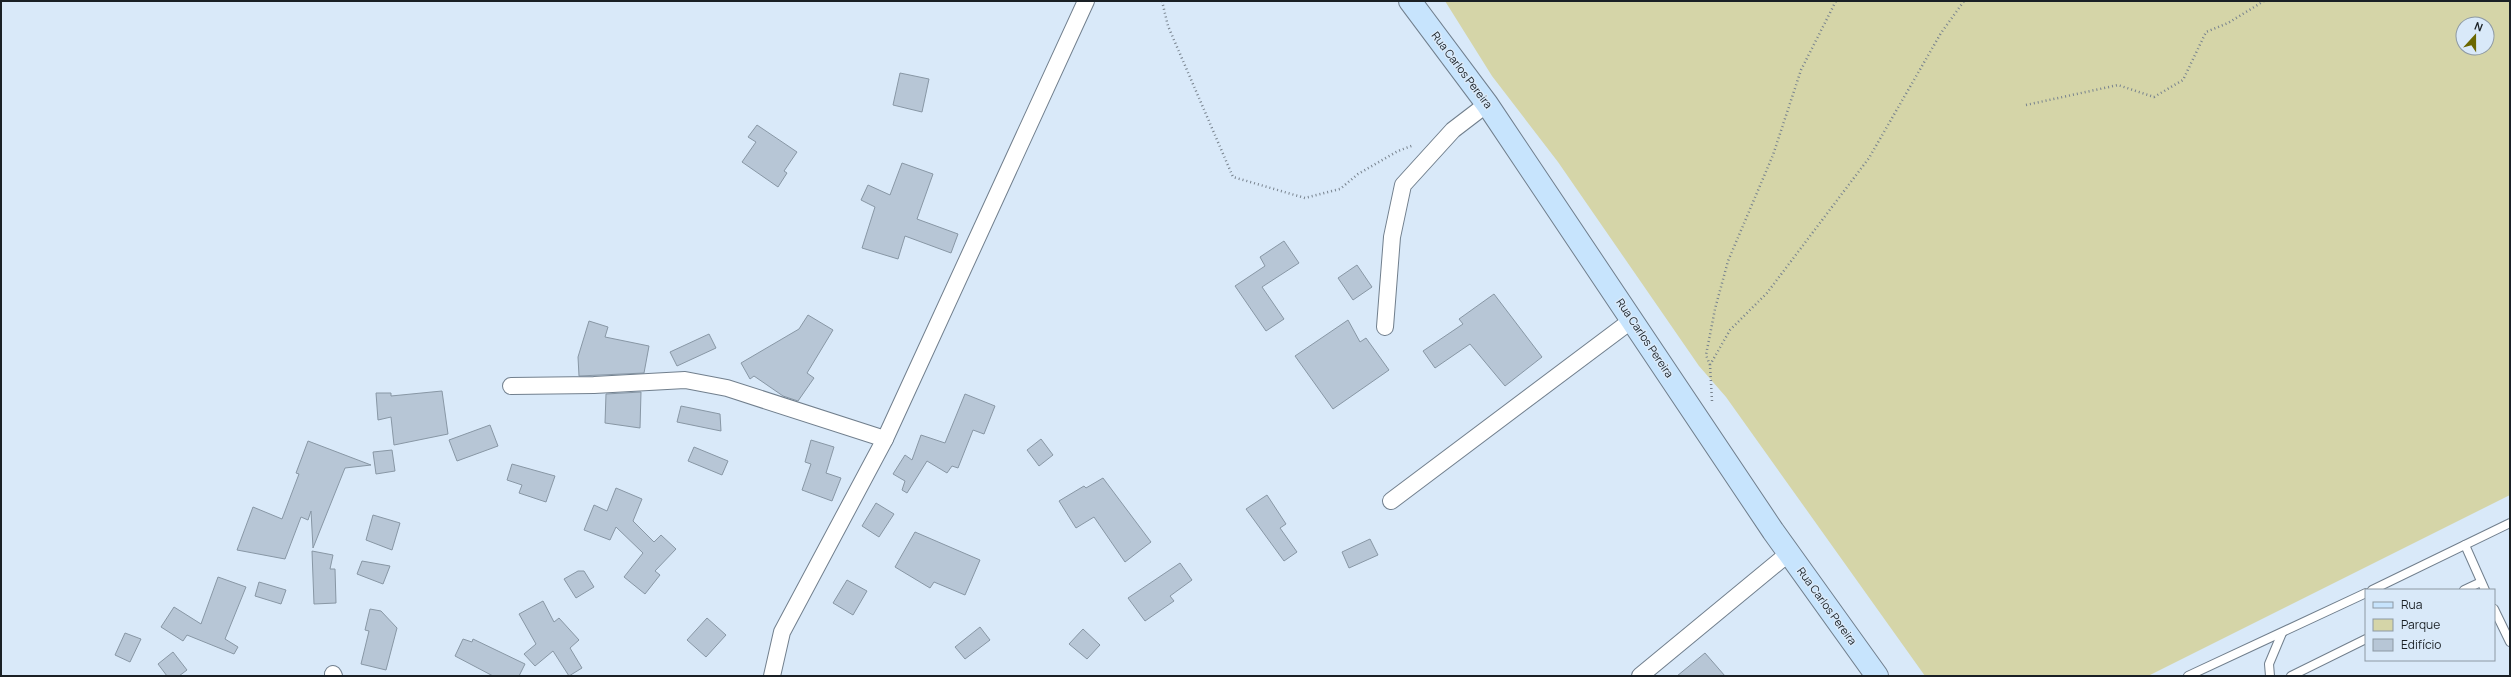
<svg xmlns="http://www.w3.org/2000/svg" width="2511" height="677" viewBox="0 0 2511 677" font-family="Manrope,sans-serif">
<rect width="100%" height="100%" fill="#d9e9f9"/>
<path fill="#d5d5a8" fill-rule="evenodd" d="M1445,1H2510V495L2148,676H1925L1726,397L1699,366L1558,162L1492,76ZM2463,24H2487V48H2463Z"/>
<g fill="#b7c6d6" stroke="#8897a5">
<polygon points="900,73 929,79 922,112 893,105"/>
<polygon points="757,125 797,152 784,171 787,173 778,187 742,162 756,142 748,137"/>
<polygon points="902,163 933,174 917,219 958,234 951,253 905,236 898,259 862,248 875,207 861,200 868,185 890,195"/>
<polygon points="1284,241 1299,263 1262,287 1284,319 1266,331 1235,286 1265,266 1260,257"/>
<polygon points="1357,265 1372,287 1353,300 1338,278"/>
<polygon points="1494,294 1542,357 1505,386 1470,344 1435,368 1423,351 1463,324 1459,319"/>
<polygon points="808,315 833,330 807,373 814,378 798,401 783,396 754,376 750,379 741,363 799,329"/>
<polygon points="1348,320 1360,342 1366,338 1389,370 1333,409 1295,356"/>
<polygon points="589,321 608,327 605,337 649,346 644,373 579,376 578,357"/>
<polygon points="709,334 716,348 677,366 670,352"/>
<polygon points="442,391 448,434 394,445 391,417 378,420 376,393 391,393 391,396"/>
<polygon points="641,392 640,428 605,423 606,394"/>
<polygon points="965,394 995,406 984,434 973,430 958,468 952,466 947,473 927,461 907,493 902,490 905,481 893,474 905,455 912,460 921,435 945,443"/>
<polygon points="681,406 720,414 721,431 677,422"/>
<polygon points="490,425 498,446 457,461 449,440"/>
<polygon points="1041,439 1053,455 1039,466 1027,450"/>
<polygon points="811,440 834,447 826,473 841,478 832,501 802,490 811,464 805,462"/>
<polygon points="308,441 371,465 345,468 313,548 311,511 308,520 301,517 285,559 237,550 253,507 282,519 299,474 296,473"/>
<polygon points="694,447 728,461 722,475 688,461"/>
<polygon points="392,450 395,471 376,474 373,452"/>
<polygon points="512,464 555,476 546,502 519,493 522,485 507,480"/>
<polygon points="1103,478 1151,542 1125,562 1094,517 1076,528 1059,501 1084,486 1086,488"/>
<polygon points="616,488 642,499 633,521 654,542 661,535 676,549 655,571 660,575 645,594 624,577 643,553 616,527 610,540 584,530 594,505 607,511"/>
<polygon points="1267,495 1286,524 1280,528 1297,552 1284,561 1246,509"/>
<polygon points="876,503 894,514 879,537 862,526"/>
<polygon points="373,515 400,523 392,550 366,540"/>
<polygon points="915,532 980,560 965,595 934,582 930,588 895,567"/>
<polygon points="1370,539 1378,555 1349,568 1342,552"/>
<polygon points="312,551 333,555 330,569 335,569 336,603 314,604"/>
<polygon points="362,561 390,566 383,584 357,574"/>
<polygon points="1180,563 1192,580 1170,596 1174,601 1145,621 1128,598"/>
<polygon points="578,571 584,571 594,587 576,598 564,579"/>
<polygon points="218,577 246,587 225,639 238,647 234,654 187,635 183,641 161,627 174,607 201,624"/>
<polygon points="847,580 867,591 853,615 833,603"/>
<polygon points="259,582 286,590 281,604 255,596"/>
<polygon points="543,601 554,622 559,618 579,640 570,648 582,668 569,676 553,651 535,666 524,654 536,644 519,614"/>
<polygon points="370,609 381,611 397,628 386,670 361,664 369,631 365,630"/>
<polygon points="707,618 726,635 706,657 687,640"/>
<polygon points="980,627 990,640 965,659 955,647"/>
<polygon points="1083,629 1100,645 1087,659 1069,644"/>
<polygon points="125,633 141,639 130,662 115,655"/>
<polygon points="463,639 472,642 473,639 525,664 519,676 493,676 455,656"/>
<polygon points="173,652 187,670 179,676 167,676 158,664"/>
<polygon points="1705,653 1725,676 1677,676"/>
</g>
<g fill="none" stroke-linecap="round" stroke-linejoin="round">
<defs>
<g id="service">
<polyline points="2465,545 2485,590"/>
<polyline points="2372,590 2510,523"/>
<polyline points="2464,590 2481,582"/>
<polyline points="2494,609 2510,642"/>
<polyline points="2188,676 2366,593"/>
<polyline points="2270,676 2269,664 2282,633"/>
<polyline points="2291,676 2366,639"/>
</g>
<g id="minor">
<polyline points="1385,327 1392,237 1403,185 1453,130 1487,104"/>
<polyline points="511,386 594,385 685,380 727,388 885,439"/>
<polyline points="1391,501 1632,320"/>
<polyline points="333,674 334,676"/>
<polyline points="772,676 782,632 885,439 1086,1"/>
<polyline points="1640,676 1789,553"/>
</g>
<polyline id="secondary" points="1410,1 1487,104 1773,531 1877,676"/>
</defs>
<use href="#service" stroke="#717f8d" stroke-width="10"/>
<use href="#minor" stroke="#717f8d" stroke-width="18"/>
<use href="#secondary" stroke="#717f8d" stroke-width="24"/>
<g stroke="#78838e" stroke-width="2.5" stroke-dasharray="1 3" stroke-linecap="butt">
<polyline points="1162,1 1168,26 1233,177 1305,198 1340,189 1358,174 1398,151 1414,145"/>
<polyline points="2026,105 2118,85 2154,97 2183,80 2206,32 2228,23 2264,1"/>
<polyline points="1710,365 1706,355 1715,309 1728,261 1773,155 1801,70 1836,1"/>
<polyline points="1712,401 1710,365 1730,330 1767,293 1869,158 1941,33 1964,1"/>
</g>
<use href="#service" stroke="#fff" stroke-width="8"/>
<use href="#minor" stroke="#fff" stroke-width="16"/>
<use href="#secondary" stroke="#c7e4fd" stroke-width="22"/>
</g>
<g text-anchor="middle" stroke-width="3" stroke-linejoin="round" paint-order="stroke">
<g font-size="11" fill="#1a2025" stroke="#d9e9f9">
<text transform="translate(1462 70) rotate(53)" y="4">Rua Carlos Pereira</text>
<text transform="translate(1645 338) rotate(56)" y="4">Rua Carlos Pereira</text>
<text transform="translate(1827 606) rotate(54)" y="4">Rua Carlos Pereira</text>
</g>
</g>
<rect width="2511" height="677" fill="none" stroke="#1a2025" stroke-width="4"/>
<rect x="2365" y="589" width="130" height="72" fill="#d9e9f9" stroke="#8d99a4"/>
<rect x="2373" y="602" width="20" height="6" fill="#c7e4fd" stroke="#8d99a4"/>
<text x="2401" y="609" font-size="12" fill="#1a2025">Rua</text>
<rect x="2373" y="619" width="20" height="12" fill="#d5d5a8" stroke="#8d99a4"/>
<text x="2401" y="629" font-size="12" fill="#1a2025">Parque</text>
<rect x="2373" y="639" width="20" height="12" fill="#b7c6d6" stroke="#8d99a4"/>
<text x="2401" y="649" font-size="12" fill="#1a2025">Edifício</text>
<g transform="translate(2475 36) rotate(21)"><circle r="19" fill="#d9e9f9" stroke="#8d99a4"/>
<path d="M0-3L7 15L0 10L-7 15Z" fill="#6b6700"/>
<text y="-6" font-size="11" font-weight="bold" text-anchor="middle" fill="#1a2025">N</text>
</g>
</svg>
